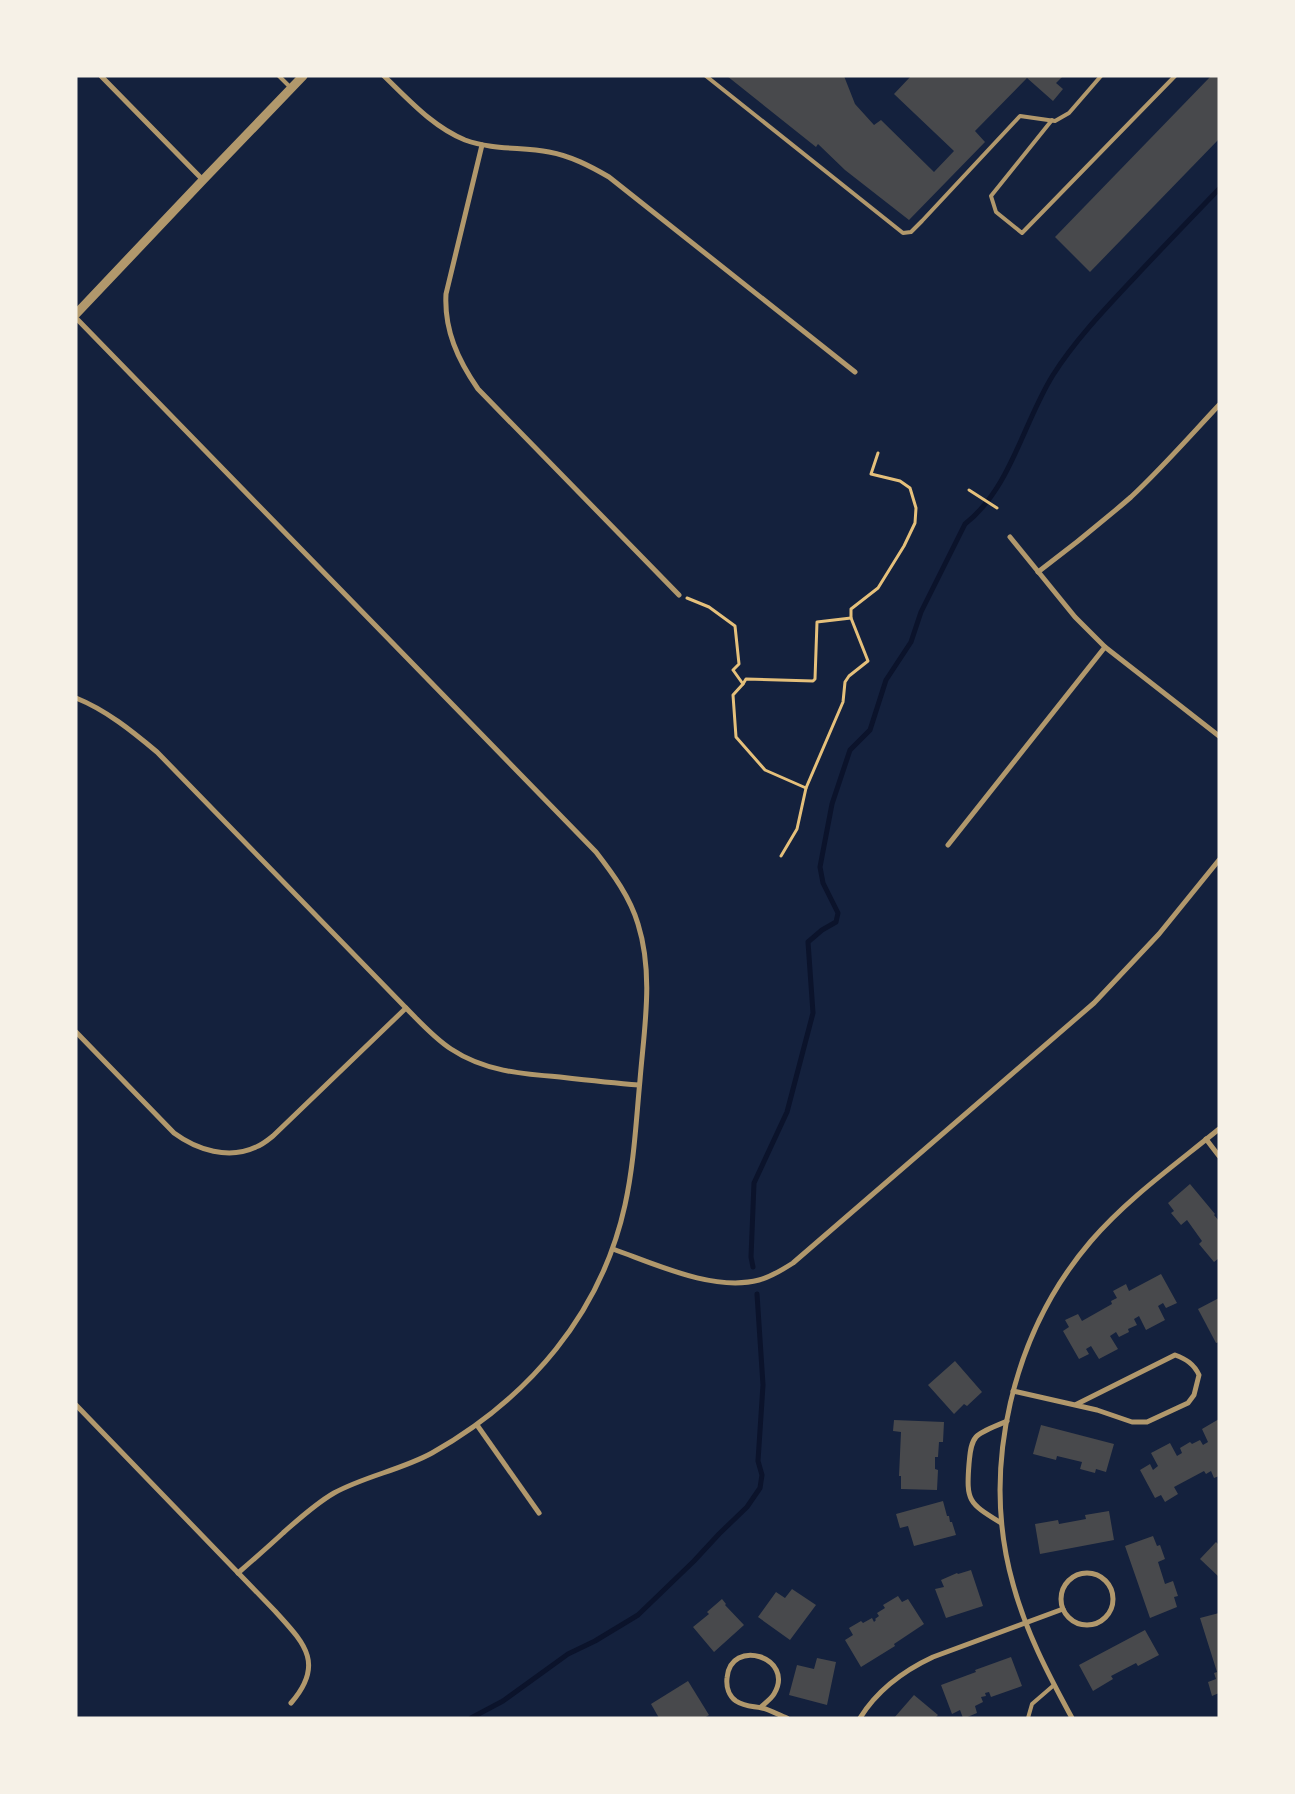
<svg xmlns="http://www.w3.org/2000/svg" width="1295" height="1794" viewBox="0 0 1295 1794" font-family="'Asap Condensed',sans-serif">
<rect width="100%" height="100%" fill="#14213d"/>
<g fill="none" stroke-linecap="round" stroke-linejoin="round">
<g stroke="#0b132b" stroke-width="5">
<path d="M753,1267L751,1257L754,1183L787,1112L813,1013L808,942L822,930L836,922L838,913L823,883L820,867L832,804L850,750L870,730L886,680L911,642L921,612L965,524C1011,488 1023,423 1053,375C1076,339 1106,308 1135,277C1163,247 1191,218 1219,189"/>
<polyline points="471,1718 503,1701 568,1654 595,1641 638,1615 694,1561 719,1534 747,1507 760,1488 762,1475 758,1461 763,1385 757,1294"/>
</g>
</g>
<g fill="#48494c">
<polygon points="727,76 844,76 855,104 874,125 881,120 934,172 954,151 894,94 911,76 1063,76 1056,83 1063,89 1053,101 1027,78 975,131 985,142 909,220 845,170 818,144 816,147"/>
<polygon points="1211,76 1219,76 1219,139 1090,272 1055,237"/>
<polygon points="1190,1184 1215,1214 1214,1215 1219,1221 1219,1258 1214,1262 1199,1244 1202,1241 1187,1220 1181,1225 1171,1213 1174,1211 1168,1203"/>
<polygon points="1161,1274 1177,1303 1166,1308 1163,1303 1158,1306 1165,1320 1146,1330 1139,1316 1134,1319 1137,1325 1128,1329 1129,1332 1119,1337 1116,1332 1110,1336 1118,1349 1099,1359 1091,1346 1086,1349 1089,1354 1079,1359 1063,1331 1069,1327 1065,1320 1078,1314 1082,1321 1112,1304 1111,1301 1117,1298 1113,1291 1126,1284 1129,1291"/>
<polygon points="1219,1298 1219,1342 1216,1343 1198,1309"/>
<polygon points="955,1361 982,1392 967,1406 964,1404 954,1414 928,1385"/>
<polygon points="1219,1419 1219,1476 1214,1478 1211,1471 1206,1474 1204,1471 1174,1487 1178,1494 1165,1502 1161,1495 1155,1498 1140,1470 1150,1464 1153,1470 1158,1466 1151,1453 1170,1443 1177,1456 1182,1453 1180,1448 1190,1442 1192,1444 1200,1440 1203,1445 1208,1442 1202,1429"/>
<polygon points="894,1420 944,1422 943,1442 939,1442 938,1457 935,1457 935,1469 938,1470 937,1490 901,1489 901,1476 899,1476 901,1432 893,1431"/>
<polygon points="1041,1425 1114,1444 1106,1472 1096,1469 1095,1473 1080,1469 1082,1462 1057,1456 1056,1460 1033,1454"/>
<polygon points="943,1501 947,1516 949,1516 950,1522 952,1522 956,1535 914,1546 908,1526 900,1528 896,1514"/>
<polygon points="1109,1511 1114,1540 1040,1554 1035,1524 1058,1520 1059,1524 1086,1519 1085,1515"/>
<polygon points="1153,1536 1157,1546 1160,1545 1165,1559 1158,1562 1165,1584 1173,1581 1178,1596 1174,1597 1177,1607 1150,1618 1125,1546"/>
<polygon points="1216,1542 1219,1545 1219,1577 1200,1559"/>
<polygon points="971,1570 983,1606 946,1618 935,1589 944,1587 941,1580 957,1573 958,1574"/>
<polygon points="792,1589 816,1605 790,1640 758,1617 776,1592 785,1598"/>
<polygon points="898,1596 902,1602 908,1599 924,1624 894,1644 895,1646 861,1667 845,1640 853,1635 849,1628 861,1621 863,1623 872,1618 874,1622 876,1620 875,1619 879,1616 877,1613 885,1608 883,1605"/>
<polygon points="722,1599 726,1604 725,1605 744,1625 714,1652 693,1627 709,1614 707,1612"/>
<polygon points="1219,1613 1219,1693 1212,1696 1208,1682 1216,1679 1214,1673 1217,1672 1200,1618"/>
<polygon points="1145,1630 1159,1655 1138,1666 1136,1663 1111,1676 1113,1679 1093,1691 1079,1665"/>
<polygon points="1011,1657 1022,1686 991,1697 989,1692 985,1693 986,1696 981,1697 983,1702 975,1706 977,1713 965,1718 963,1718 960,1710 952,1714 941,1685 976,1672 975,1670"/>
<polygon points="817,1658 836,1662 827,1705 789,1695 797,1665 814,1669"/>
<polygon points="688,1681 709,1715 704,1718 659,1718 651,1704"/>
<polygon points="914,1695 938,1715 935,1718 894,1718"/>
</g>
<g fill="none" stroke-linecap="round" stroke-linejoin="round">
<g stroke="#e5c07b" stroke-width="3">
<polyline points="969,490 997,508"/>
<polyline points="687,598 709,607 735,626 739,664 733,670 743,684 733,695 736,737 765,770 806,788 797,829 781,856"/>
<polyline points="743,684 746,679 813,681 815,679 817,622 851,618"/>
<polyline points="806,788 843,702 845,682 849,676 868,661 851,618 851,609 878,588 904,546 915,523 916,508 910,488 900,481 871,474 878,453"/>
</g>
<g stroke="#b1986c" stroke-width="4">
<polyline points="279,76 290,87"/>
<polyline points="706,76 903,233 911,232 922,221 1020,116 1055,121 1069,113 1101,76"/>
<polyline points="1052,120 991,196 996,212 1022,233 1175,76"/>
<polyline points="1028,1718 1032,1704 1054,1685"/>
</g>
<g stroke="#b1986c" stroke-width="5">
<polyline points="101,76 203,180"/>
<path d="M384,76C409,100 433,127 465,140C493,150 521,147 549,152C571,156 590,166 609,177L855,372"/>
<path d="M482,145L446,294C444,330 458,360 478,389L679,595"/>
<path d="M76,318L596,852C613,874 630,897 638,924C654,975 644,1029 640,1080C636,1122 634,1164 625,1205C601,1314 529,1398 432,1453C401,1470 365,1476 334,1493C315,1504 299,1519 283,1533C268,1547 253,1560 238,1573"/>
<polyline points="1010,537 1075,617 1105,647 1219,736"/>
<path d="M1038,572C1070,548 1101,523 1131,497C1162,468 1190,436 1219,405"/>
<path d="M76,698C106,710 132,731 157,752L406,1008C420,1022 434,1038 451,1049C484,1071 521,1074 560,1077C586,1080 613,1083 639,1085"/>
<polyline points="948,845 1105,647"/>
<path d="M76,1032L174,1133C197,1150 229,1160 256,1147C262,1145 268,1140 273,1136L406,1008"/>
<polyline points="1206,1139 1219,1156"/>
<path d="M613,1249C655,1264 714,1292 759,1280C771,1277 782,1270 793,1263L1094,1003L1159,934L1219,860"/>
<path d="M1013,1391L1097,1410L1132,1422H1147L1188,1403L1194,1395L1199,1375C1194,1364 1186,1359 1175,1355L1075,1405"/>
<path d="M76,1405L275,1611C303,1642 326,1663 291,1703"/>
<polyline points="477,1425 539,1513"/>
<path d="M1001,1523C969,1503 966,1502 969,1464C970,1455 970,1444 976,1437C981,1431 999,1425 1007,1421"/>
<circle cx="1087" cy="1599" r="26"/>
<path d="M761,1707C765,1703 771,1699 774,1694C796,1657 730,1637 727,1678C726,1687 729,1696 736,1701C745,1707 753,1706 762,1708C770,1710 779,1715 787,1718"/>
<path d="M860,1718C878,1689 903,1671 933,1657L1063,1609"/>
<path d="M1072,1718C1048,1674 1026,1632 1013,1584C980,1467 1013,1332 1091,1241C1128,1198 1175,1165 1219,1129"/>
</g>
<polyline stroke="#b1986c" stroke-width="9" points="76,314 203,180 303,76"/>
</g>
<rect width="1295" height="1794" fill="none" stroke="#f6f1e7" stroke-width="155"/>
</svg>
